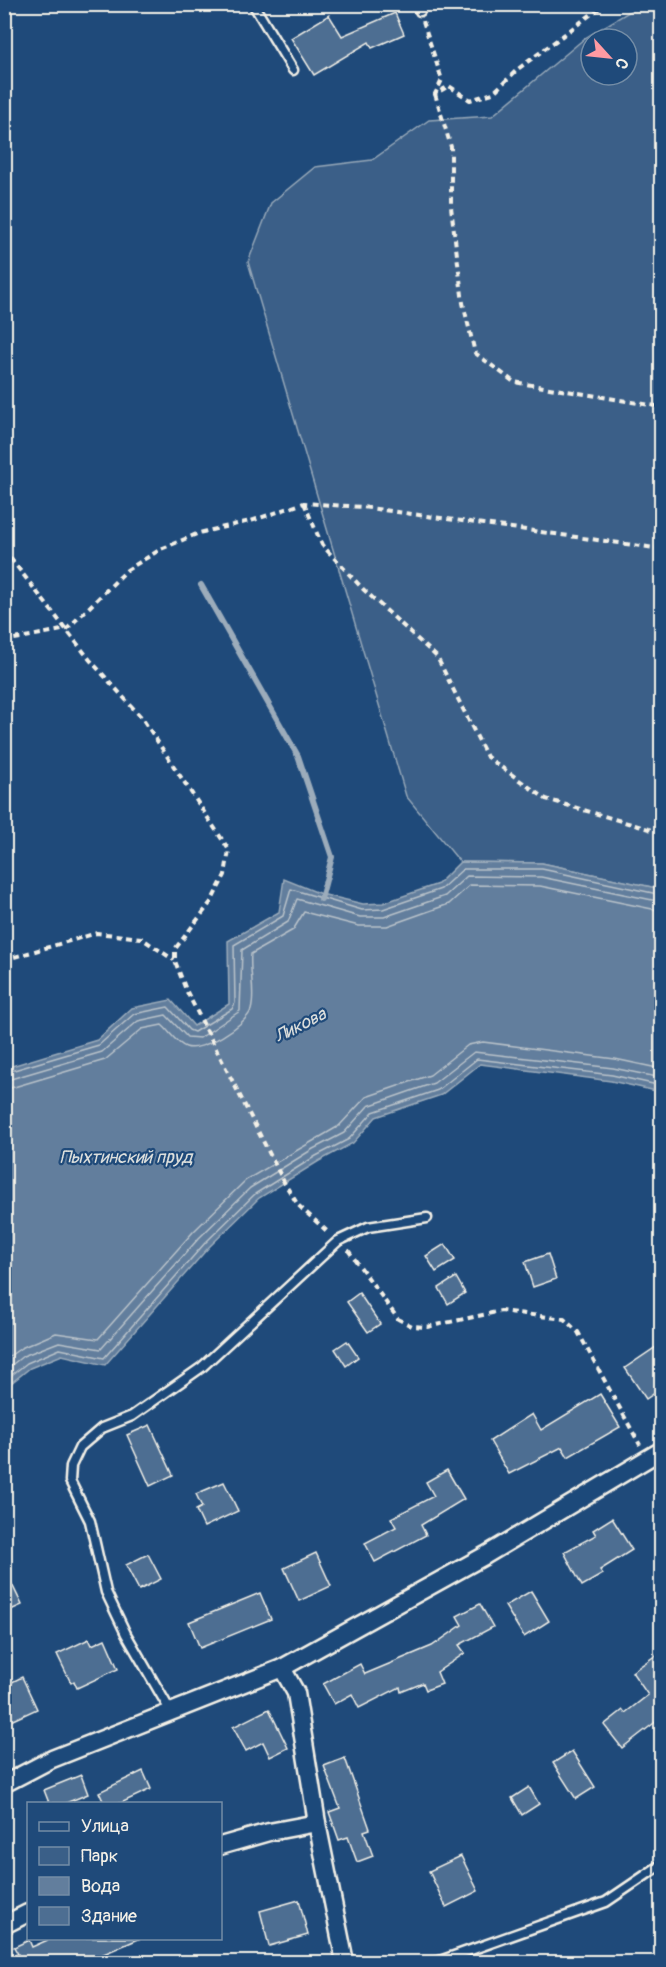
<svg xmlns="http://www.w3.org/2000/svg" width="666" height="1967" viewBox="0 0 666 1967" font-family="Pangolin,sans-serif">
<rect width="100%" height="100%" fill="#1f4a7a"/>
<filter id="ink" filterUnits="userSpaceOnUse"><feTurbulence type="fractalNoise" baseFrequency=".0167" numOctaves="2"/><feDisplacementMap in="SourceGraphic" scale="12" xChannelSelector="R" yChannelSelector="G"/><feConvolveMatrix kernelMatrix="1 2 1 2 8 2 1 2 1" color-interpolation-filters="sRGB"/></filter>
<g filter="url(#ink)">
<path fill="#3a5f88" stroke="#97a8b8" stroke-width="1.5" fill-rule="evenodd" d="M642,4L661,5V889L542,863L460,862L406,796L248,262L271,203L315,167L372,160L429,120L492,116L585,38ZM591,39H627V75H591Z"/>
<polygon fill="#627e9d" stroke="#9cacbb" stroke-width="1.5" points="460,862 542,863 661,889 661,1092 611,1081 480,1064 441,1095 376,1117 353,1143 319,1161 259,1198 209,1247 105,1365 62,1355 30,1368 5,1388 5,1068 97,1040 132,1008 171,1000 194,1026 229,1004 228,941 279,912 284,879 321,894 363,904 383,903 438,884"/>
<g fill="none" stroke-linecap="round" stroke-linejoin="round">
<g stroke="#bac3ca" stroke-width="1.5">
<polyline points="4,1073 99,1045 134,1014 168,1007 189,1030 194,1032 232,1009 235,1003 234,945 283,916 291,889 362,910 383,909 441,889 463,869 542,869 662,895"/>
<polyline points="4,1081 102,1052 138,1021 166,1015 187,1037 200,1038 240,1011 242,950 288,922 297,899 360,917 384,917 445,896 467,876 541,877 662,902"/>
<path d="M4,1090L105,1060L142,1029L162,1025C170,1032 176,1043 186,1047C201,1053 246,1025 251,1010C256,992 249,972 251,954L293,930L304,912L359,926H387L449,904L470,885L540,886L662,911"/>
<polyline points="4,1360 21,1348 56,1333 98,1339 193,1232 246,1180 339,1126 366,1097 430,1075 468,1045 483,1042 615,1059 662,1069"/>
<polyline points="4,1371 23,1356 59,1342 101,1349 199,1238 250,1188 313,1149 344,1133 368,1106 434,1083 474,1052 613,1068 662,1078"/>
<polyline points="4,1381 27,1363 60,1349 104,1358 205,1243 255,1194 316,1156 349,1139 373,1112 438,1090 477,1059 612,1075 662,1086"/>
</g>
<polyline stroke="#9cacbb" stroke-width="6" points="201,585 298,756 332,857 321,899"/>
</g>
<g fill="#4d6e92" stroke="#f4f1e8" stroke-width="1.5">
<polygon points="395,13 404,34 372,48 369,42 314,75 291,38 329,15 342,36"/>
<polygon points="445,1244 455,1260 436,1272 426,1256"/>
<polygon points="548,1254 556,1279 533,1287 525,1262"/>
<polygon points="456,1277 465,1293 448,1304 439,1288"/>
<polygon points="359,1293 380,1324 368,1332 347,1302"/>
<polygon points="347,1341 358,1357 346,1366 335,1349"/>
<polygon points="662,1343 662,1388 646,1399 625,1368"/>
<polygon points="600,1394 620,1427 568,1457 562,1447 509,1474 490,1441 532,1414 541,1430"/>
<polygon points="150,1425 173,1475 150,1486 127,1435"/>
<polygon points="447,1470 464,1499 421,1525 426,1535 375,1562 365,1543 396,1527 391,1518 434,1496 426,1482"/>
<polygon points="224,1482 238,1511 204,1527 196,1510 202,1507 196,1494"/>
<polygon points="612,1518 632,1550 600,1570 603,1574 582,1586 564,1552 596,1535 593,1530"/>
<polygon points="316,1553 331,1586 299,1601 284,1568"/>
<polygon points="148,1554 161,1579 139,1590 126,1565"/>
<polygon points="4,1568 22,1605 4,1613"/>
<polygon points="531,1591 549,1621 524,1637 505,1606"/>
<polygon points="260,1593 271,1619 200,1648 189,1622"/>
<polygon points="480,1604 493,1627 459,1645 465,1653 437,1672 442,1684 426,1690 423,1683 401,1692 400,1687 359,1708 352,1694 334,1704 323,1684 360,1664 365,1674 432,1646 462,1625 457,1616"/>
<polygon points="89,1639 92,1645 105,1639 118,1669 77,1688 74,1681 71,1683 57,1654"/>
<polygon points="662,1651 662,1717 622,1748 604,1725 623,1710 625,1713 648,1695 632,1672"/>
<polygon points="22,1677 37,1709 4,1724 4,1695 12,1692 8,1684"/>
<polygon points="269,1709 288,1748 270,1757 263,1742 246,1751 233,1727"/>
<polygon points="572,1751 595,1787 576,1799 553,1763"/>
<polygon points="345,1758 370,1829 364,1831 373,1856 357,1862 348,1837 339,1840 329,1812 340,1808 324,1766"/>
<polygon points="143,1771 151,1789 121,1803 104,1803 99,1792"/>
<polygon points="81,1775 88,1794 66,1803 49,1803 44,1790"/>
<polygon points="529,1787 539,1804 522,1815 512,1798"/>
<polygon points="461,1856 478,1891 446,1907 429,1871"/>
<polygon points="299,1900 308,1935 269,1946 260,1911"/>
<polygon points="52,1938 141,1938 85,1962 4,1962 4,1960 18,1954 14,1947 29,1940 32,1947"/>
</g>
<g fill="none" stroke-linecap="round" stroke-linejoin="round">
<defs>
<g id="lane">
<polyline points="253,4 293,70"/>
<polyline points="417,4 420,11"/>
<polyline points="171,1712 126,1634 106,1592 90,1521 70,1481 71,1466 80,1447 102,1428 132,1416 202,1367 338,1241 368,1227 427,1218"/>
<polyline points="437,1962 606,1902 662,1864"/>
</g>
<g id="street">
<polyline points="282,1668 296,1693 317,1823 345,1962"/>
<polyline points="4,1784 52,1759 282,1668 486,1555 662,1450"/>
<polyline points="220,1846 269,1832 317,1823"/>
<polyline points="4,1925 28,1913"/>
</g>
</defs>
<use href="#lane" stroke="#f4f1e8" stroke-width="13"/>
<use href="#street" stroke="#f4f1e8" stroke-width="21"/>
<g stroke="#f4f1e8" stroke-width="4" stroke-dasharray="6 4.5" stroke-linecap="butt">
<polyline points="423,21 442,80 435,94 449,86 470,100 493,93 518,69 605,4"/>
<polyline points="435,94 451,147 451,207 463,303 475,353 514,382 662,407"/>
<polyline points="304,503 322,545 363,589 437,657 487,757 546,799 662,833"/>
<polyline points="4,550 90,660 142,718 229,850 225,875 211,902 175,949 175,961 186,990 285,1184 298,1205 329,1233"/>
<polyline points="4,641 67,629 127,570 161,549 199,533 254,520 304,503 362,507 662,549"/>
<polyline points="4,960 97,933 141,938 174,960"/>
<polyline points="348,1250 398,1319 412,1326 427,1327 501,1311 564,1319 578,1332 640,1445"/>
</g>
<use href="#lane" stroke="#1f4a7a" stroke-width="8"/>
<use href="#street" stroke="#1f4a7a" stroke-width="16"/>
</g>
</g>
<g text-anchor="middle" stroke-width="4.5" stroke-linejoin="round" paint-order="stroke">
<g font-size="18" font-style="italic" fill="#dee0dd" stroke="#1f4a7a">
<text transform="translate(300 1025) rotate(-27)" y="6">Ликова</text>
<text x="126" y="1163">Пыхтинский пруд</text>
</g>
</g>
<rect width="666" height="1967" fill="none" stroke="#1f4a7a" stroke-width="24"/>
<rect x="12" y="12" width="642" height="1943" fill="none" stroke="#f4f1e8" stroke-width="2" filter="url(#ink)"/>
<rect x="27" y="1802" width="195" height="138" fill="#1f4a7a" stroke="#748da6" stroke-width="1.5"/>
<rect x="39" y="1822" width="30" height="9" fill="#1f4a7a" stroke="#748da6" stroke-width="1.5"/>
<text x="81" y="1832" font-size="18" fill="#f4f1e8">Улица</text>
<rect x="39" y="1847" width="30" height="18" fill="#3a5f88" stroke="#748da6" stroke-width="1.5"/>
<text x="81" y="1862" font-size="18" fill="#f4f1e8">Парк</text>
<rect x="39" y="1877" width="30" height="18" fill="#627e9d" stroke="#748da6" stroke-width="1.5"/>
<text x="81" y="1892" font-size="18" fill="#f4f1e8">Вода</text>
<rect x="39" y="1907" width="30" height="18" fill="#4d6e92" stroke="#748da6" stroke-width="1.5"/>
<text x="81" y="1922" font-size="18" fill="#f4f1e8">Здание</text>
<g transform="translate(609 57) rotate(117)"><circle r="28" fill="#1f4a7a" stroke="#748da6" stroke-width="1.5"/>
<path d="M0-4.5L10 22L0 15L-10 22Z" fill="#ff9aa2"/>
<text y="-9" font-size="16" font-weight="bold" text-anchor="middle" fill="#f4f1e8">С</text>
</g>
</svg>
